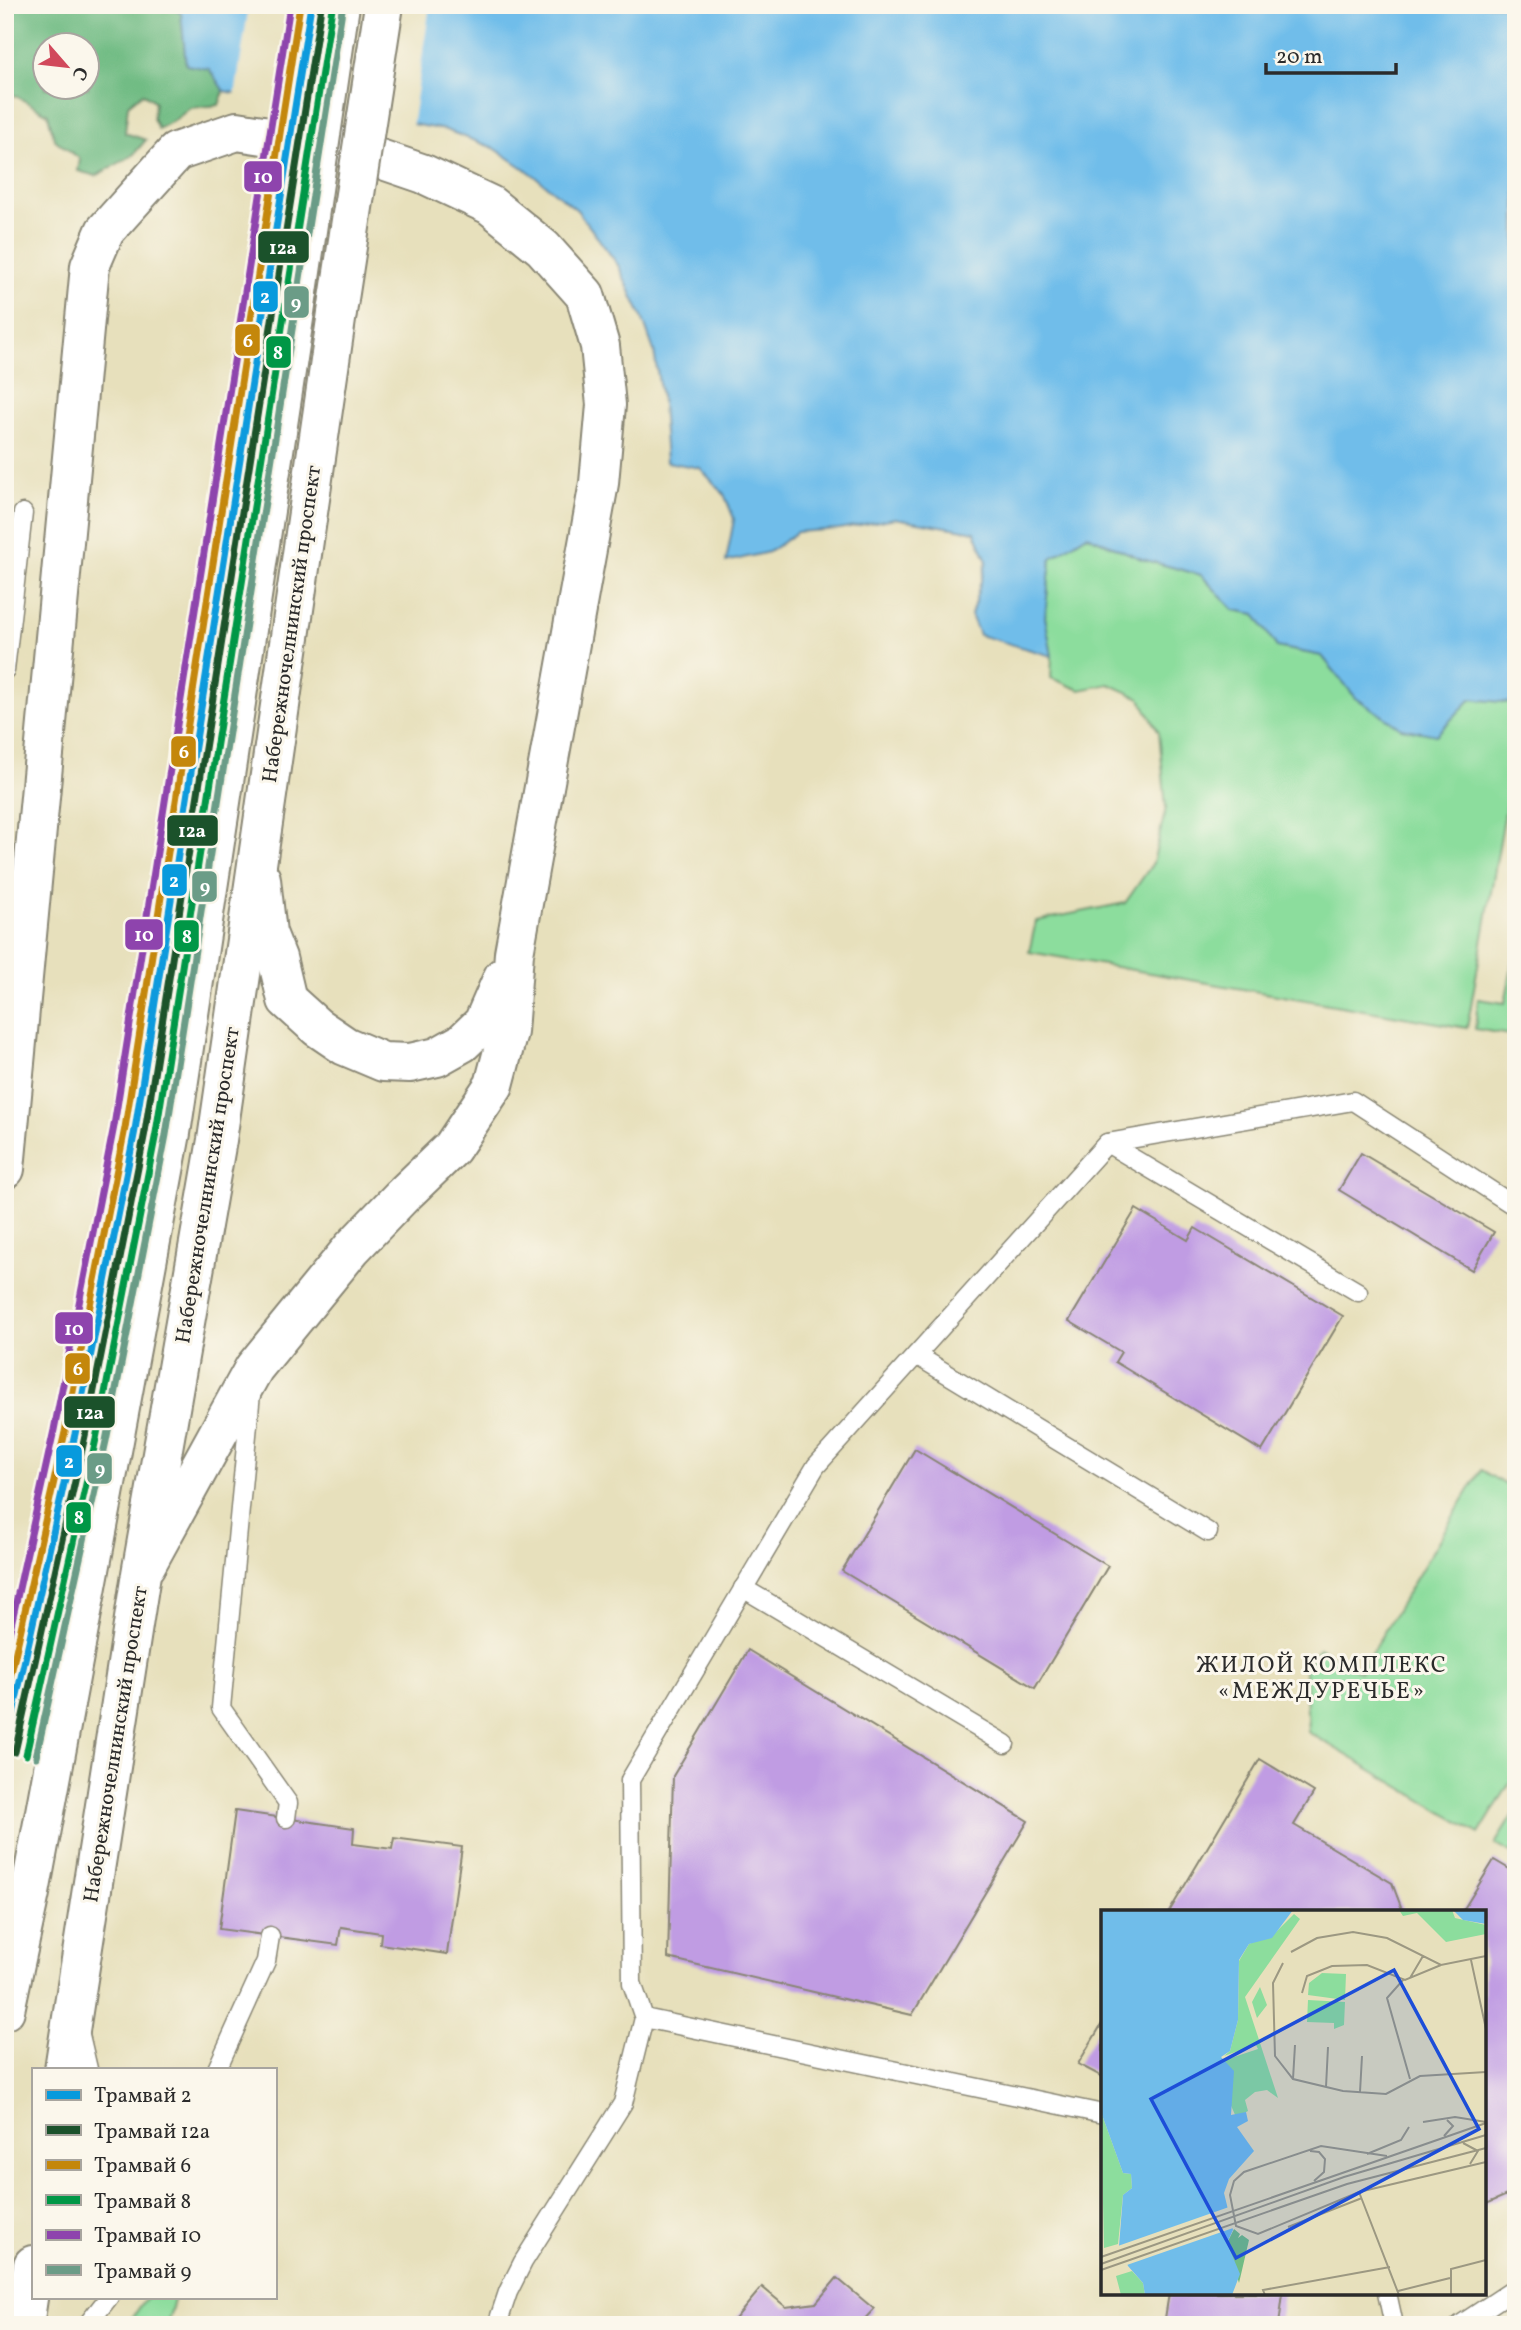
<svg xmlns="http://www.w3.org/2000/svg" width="1521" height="2330" viewBox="0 0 1521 2330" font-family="Vollkorn,serif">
<rect width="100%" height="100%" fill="#fbf7ec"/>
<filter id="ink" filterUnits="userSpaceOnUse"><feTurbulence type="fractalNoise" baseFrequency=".0143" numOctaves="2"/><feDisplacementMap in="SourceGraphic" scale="14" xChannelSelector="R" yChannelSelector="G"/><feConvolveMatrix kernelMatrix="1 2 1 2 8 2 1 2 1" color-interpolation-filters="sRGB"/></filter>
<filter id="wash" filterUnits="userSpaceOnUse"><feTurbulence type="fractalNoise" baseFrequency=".00686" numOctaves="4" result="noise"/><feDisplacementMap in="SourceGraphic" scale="28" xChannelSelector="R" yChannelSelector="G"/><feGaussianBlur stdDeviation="1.57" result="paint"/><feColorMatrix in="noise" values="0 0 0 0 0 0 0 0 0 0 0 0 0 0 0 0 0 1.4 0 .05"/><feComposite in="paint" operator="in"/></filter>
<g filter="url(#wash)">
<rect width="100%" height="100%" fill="#e7e0bc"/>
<g fill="#8cdd9d" stroke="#5c8464" stroke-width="2">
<polygon points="1087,535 1142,559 1201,575 1234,610 1255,614 1277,647 1322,656 1356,698 1436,735 1471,699 1511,703 1516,697 1516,750 1467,1028 1029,952 1036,921 1125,903 1153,863 1166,808 1159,732 1140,698 1109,684 1080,690 1051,678 1052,656 1045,617 1051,558"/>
<polygon points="1516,947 1516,1036 1475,1029 1478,999 1505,1003"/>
<polygon points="1481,1470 1516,1491 1516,1773 1479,1834 1308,1732 1305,1670 1319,1648 1360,1672"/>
<polygon points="1516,1810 1516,1856 1495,1844"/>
<polygon points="147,2297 175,2297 167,2325 127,2325"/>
</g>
<path fill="#71bc84" stroke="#4e7458" stroke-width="2" fill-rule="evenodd" d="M5,5H167L181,12L186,65L209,69L224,91L219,105L190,108L175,120L158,129L153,118L155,102L143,93L128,105L125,133L146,140L133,155L96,176L78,171L80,159L54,139L48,114L5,90ZM46,46H88V88H46Z"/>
<polygon fill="#70bdea" stroke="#4e748a" stroke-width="2" points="167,5 1516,5 1516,697 1511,703 1471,699 1436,735 1401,728 1356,698 1322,656 1277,647 1255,614 1234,610 1201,575 1142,559 1087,535 1051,558 1045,617 1052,656 979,635 971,615 987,561 975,532 895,518 839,529 797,532 769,552 726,562 734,519 724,494 700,468 666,462 662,403 654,351 642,317 618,265 577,210 531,173 494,148 446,130 224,91 209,69 186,65 181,13"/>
<polygon fill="#e7e0bc" points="249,5 430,5 412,127 235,96"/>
<g id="blocks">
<g fill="#c09ce3">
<polygon points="1361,1153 1494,1232 1472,1270 1339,1190"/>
<polygon points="1136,1209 1188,1240 1195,1228 1343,1316 1262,1451 1115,1362 1121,1352 1069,1321"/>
<polygon points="915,1449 1108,1566 1035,1688 842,1571"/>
<polygon points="748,1650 1028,1821 912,2015 668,1958 673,1776"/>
<polygon points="1260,1759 1314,1792 1294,1825 1392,1883 1403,1912 1169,1912"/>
<polygon points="235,1811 354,1828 353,1844 392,1849 394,1838 462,1847 447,1954 380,1944 381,1933 341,1927 338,1945 219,1929"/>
<polygon points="1494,1860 1516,1873 1516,2191 1484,2205 1484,1912 1462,1912"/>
<polygon points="1103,2022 1103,2077 1078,2064"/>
<polygon points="837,2278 874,2309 859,2325 730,2325 762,2287 786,2307 816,2303"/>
<polygon points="1169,2293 1283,2293 1279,2325 1164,2325"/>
</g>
</g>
</g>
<g filter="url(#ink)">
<use href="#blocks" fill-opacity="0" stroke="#898674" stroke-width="2"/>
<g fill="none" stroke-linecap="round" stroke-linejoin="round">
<defs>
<g id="lane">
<polyline points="5,670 23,513"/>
<polyline points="1107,1143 1358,1292"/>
<polyline points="916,1355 1208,1532"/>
<polyline points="251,1393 221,1708 288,1803 286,1818"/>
<polyline points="743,1588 1005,1744"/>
<polyline points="644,2018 1103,2114"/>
<polyline points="80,2035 88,2069"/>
<polyline points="217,2069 266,1961 270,1936"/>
<polyline points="1387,2293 1394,2325"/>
<polyline points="87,2325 109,2297"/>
<polyline points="497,2325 508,2292 523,2262 623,2103 644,2018 632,1983 630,1780 816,1466 1107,1143 1353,1101 1516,1207"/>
<polyline points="1460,2325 1516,2288"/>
</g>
<g id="secondary">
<polyline points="261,879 267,933 277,958 287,1000 317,1027 345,1046 383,1062 410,1063 437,1057 462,1043 483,1023 503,977"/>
<polyline points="5,1169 90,266 105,231 176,152 237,131 348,148 424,174 490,205 543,248 585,295 600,346 606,405 599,483 514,953 508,1032 494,1085 452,1148 402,1196 352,1248 254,1368 146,1565"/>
</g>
<g id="primary">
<polyline points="5,2010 30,1893 171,1133 298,292"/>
<polyline points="64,2069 141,1574 217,1140 339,299"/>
<polyline points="24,2325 33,2265"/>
</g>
</defs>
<use href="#lane" stroke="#898674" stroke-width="21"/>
<use href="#secondary" stroke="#898674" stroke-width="42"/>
<use href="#primary" stroke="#898674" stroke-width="42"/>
<use href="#lane" stroke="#fff" stroke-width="18"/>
<use href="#secondary" stroke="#fff" stroke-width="38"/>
<use href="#primary" stroke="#fff" stroke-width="38"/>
<defs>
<g id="primary-bridge">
<polyline points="298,292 340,5"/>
<polyline points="339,299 384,5"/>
</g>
</defs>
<use href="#primary-bridge" stroke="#898674" stroke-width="42" stroke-linecap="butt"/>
<use href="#primary-bridge" stroke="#fff" stroke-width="38"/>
<defs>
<polyline id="tram-1" points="5,1749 75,1434 135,1130 311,5"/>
<polyline id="tram-2" points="15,1752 85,1436 145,1132 321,7"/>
<polyline id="tram-3" points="5,1700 65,1432 125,1128 300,5"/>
<polyline id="tram-4" points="26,1755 96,1439 156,1133 332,8"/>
<polyline id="tram-5" points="5,1652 54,1430 114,1126 290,5"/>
<polyline id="tram-6" points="36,1757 106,1441 166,1135 342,10"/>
</defs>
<use href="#tram-1" stroke="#fbf7ec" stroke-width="12"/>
<use href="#tram-2" stroke="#fbf7ec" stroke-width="12"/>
<use href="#tram-3" stroke="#fbf7ec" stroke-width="12"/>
<use href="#tram-4" stroke="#fbf7ec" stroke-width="12"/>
<use href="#tram-5" stroke="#fbf7ec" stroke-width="12"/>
<use href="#tram-6" stroke="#fbf7ec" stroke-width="12"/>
<use href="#tram-1" stroke="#089add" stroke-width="7"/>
<use href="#tram-2" stroke="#1b522b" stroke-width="7"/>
<use href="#tram-3" stroke="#c4870b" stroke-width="7"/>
<use href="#tram-4" stroke="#009746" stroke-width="7"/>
<use href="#tram-5" stroke="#8e44ad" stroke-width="7"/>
<use href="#tram-6" stroke="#6b9c87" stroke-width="7"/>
</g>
</g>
<g text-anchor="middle" stroke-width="6" stroke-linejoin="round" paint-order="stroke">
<g font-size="21" fill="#2b2b2b" stroke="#fbf7ec">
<text transform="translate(291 624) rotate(-82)" y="7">Набережночелнинский проспект</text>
<text transform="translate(207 1185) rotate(-81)" y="7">Набережночелнинский проспект</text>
<text transform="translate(115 1744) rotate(-81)" y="7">Набережночелнинский проспект</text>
</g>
<g font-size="23" letter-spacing="2" fill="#2b2b2b" stroke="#fbf7ec">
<text x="1322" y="1672">ЖИЛОЙ КОМПЛЕКС<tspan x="1322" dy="26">«МЕЖДУРЕЧЬЕ»</tspan></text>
</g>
</g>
<g transform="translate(1101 1910)">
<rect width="385" height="385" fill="#e7e0bc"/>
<path d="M298,0H351L354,8L385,15V24L345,32L316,3L302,6ZM193,4L199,9L144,87L177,188L166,180L154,182L144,190L147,201L135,207L128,191L132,168L121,151L157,139L155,135L123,146L129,141L137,110L138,51L148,34L173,24ZM221,63L245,64L244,90L207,85L208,73ZM159,77L166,95L156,108L151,92ZM207,90L244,92L243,115L233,119V113L206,112ZM0,202L22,263L30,264L31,278L22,285L17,334L3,338ZM31,361L42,373L44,385H20L15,366Z" fill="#8cdd9d"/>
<path d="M133,319L139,324L137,328L141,325L148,330L138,373L126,333Z" fill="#71bc84"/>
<path d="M0,0H192L171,28L148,34L138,50L137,110L129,141L120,147L133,161L130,205L145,202L147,211L136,217L153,241L128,269L123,283L132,320L126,333L139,364L131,385H44L42,373L27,356L18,336L22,285L31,278L30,264L22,263L0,202ZM352,0H385V14L362,10Z" fill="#70bdea"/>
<path d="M128,297L135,317L23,356L14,337Z" fill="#e7e0bc"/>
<path fill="none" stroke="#9c9882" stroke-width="2" d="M190,42L216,28L252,22L286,28L340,55L385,46M370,50L385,119M182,53L172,73L174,146L192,169L242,181L285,184L319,166L385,162M309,68L322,46M302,70L286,88L309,169M201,83L206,66L231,56L266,55L304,70L340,55M192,169L194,135M225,177L227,137M259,182L261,146M322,212L354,207L385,212M343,226L352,216L346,210M362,233L377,241L369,254M209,241L218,242L224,249L223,262L213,271M266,244L300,230L308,217M286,246L220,236L143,262L133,271L129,285L135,316L157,324L258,282L385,252M258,282L298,385M187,317L261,288M0,347L385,213M0,354L243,267L385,225M0,360L246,274L385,238M297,381L349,368M164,385L162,380L289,357M350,385V359L385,350"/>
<path fill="#1d4ed8" fill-opacity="0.15" stroke="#1d4ed8" stroke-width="3.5" d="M293,60L378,219L135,348L50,189Z"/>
<rect width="385" height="385" fill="none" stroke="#2b2b2b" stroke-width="3.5"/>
</g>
<g stroke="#fbf7ec" stroke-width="2.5">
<rect x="243" y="160" width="40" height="33" rx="7" fill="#8e44ad"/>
<rect x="257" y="230" width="53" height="34" rx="7" fill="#1b522b"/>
<rect x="252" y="280" width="27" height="33" rx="7" fill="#089add"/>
<rect x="283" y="285" width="27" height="34" rx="7" fill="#6b9c87"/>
<rect x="234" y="323" width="27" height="34" rx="7" fill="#c4870b"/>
<rect x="265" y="335" width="27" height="34" rx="7" fill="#009746"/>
<rect x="170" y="735" width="27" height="33" rx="7" fill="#c4870b"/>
<rect x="166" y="814" width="53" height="33" rx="7" fill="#1b522b"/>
<rect x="161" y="863" width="27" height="34" rx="7" fill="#089add"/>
<rect x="191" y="870" width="27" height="33" rx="7" fill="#6b9c87"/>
<rect x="124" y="918" width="40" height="33" rx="7" fill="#8e44ad"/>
<rect x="173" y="919" width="27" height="34" rx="7" fill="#009746"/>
<rect x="54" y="1311" width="40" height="34" rx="7" fill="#8e44ad"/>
<rect x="64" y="1352" width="27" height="33" rx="7" fill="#c4870b"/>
<rect x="63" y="1395" width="53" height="34" rx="7" fill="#1b522b"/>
<rect x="55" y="1444" width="28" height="34" rx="7" fill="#089add"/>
<rect x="86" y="1452" width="27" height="33" rx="7" fill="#6b9c87"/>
<rect x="65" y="1501" width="27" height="33" rx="7" fill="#009746"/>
</g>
<g font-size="19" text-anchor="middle" font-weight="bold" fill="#fff">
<text x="263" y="183">10</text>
<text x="283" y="254">12а</text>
<text x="265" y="303">2</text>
<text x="296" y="309">9</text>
<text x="248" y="347">6</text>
<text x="278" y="359">8</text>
<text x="184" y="758">6</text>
<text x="192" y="837">12а</text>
<text x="174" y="887">2</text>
<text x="205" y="893">9</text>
<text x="144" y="941">10</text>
<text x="187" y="943">8</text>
<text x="74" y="1335">10</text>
<text x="78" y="1375">6</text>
<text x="90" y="1419">12а</text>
<text x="69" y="1468">2</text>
<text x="100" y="1475">9</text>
<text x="79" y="1524">8</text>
</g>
<rect width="1521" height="2330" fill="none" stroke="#fbf7ec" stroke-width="28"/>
<rect x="32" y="2068" width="245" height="231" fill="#fbf7ec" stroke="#a8a59f" stroke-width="2"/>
<rect x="46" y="2090" width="35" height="10" fill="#089add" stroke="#a8a59f" stroke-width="2"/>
<text x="94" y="2102" font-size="21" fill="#2b2b2b">Трамвай 2</text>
<rect x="46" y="2125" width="35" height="10" fill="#1b522b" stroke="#a8a59f" stroke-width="2"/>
<text x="94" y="2138" font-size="21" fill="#2b2b2b">Трамвай 12а</text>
<rect x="46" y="2160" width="35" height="10" fill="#c4870b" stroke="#a8a59f" stroke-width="2"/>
<text x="94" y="2172" font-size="21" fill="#2b2b2b">Трамвай 6</text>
<rect x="46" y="2195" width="35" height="10" fill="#009746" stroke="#a8a59f" stroke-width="2"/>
<text x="94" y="2208" font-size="21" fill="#2b2b2b">Трамвай 8</text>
<rect x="46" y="2230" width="35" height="10" fill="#8e44ad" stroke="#a8a59f" stroke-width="2"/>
<text x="94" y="2242" font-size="21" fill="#2b2b2b">Трамвай 10</text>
<rect x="46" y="2265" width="35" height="10" fill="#6b9c87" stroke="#a8a59f" stroke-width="2"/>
<text x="94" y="2278" font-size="21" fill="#2b2b2b">Трамвай 9</text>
<g transform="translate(66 66) rotate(118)"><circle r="33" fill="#fbf7ec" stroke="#a8a59f" stroke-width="2"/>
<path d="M0-5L12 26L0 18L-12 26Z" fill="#d1495b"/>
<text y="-10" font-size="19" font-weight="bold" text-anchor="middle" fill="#2b2b2b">С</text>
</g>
<path d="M1266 63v10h130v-10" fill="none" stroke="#2b2b2b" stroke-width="3.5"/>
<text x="1276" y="63" font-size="21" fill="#2b2b2b" stroke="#fbf7ec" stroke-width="5" paint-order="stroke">20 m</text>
</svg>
